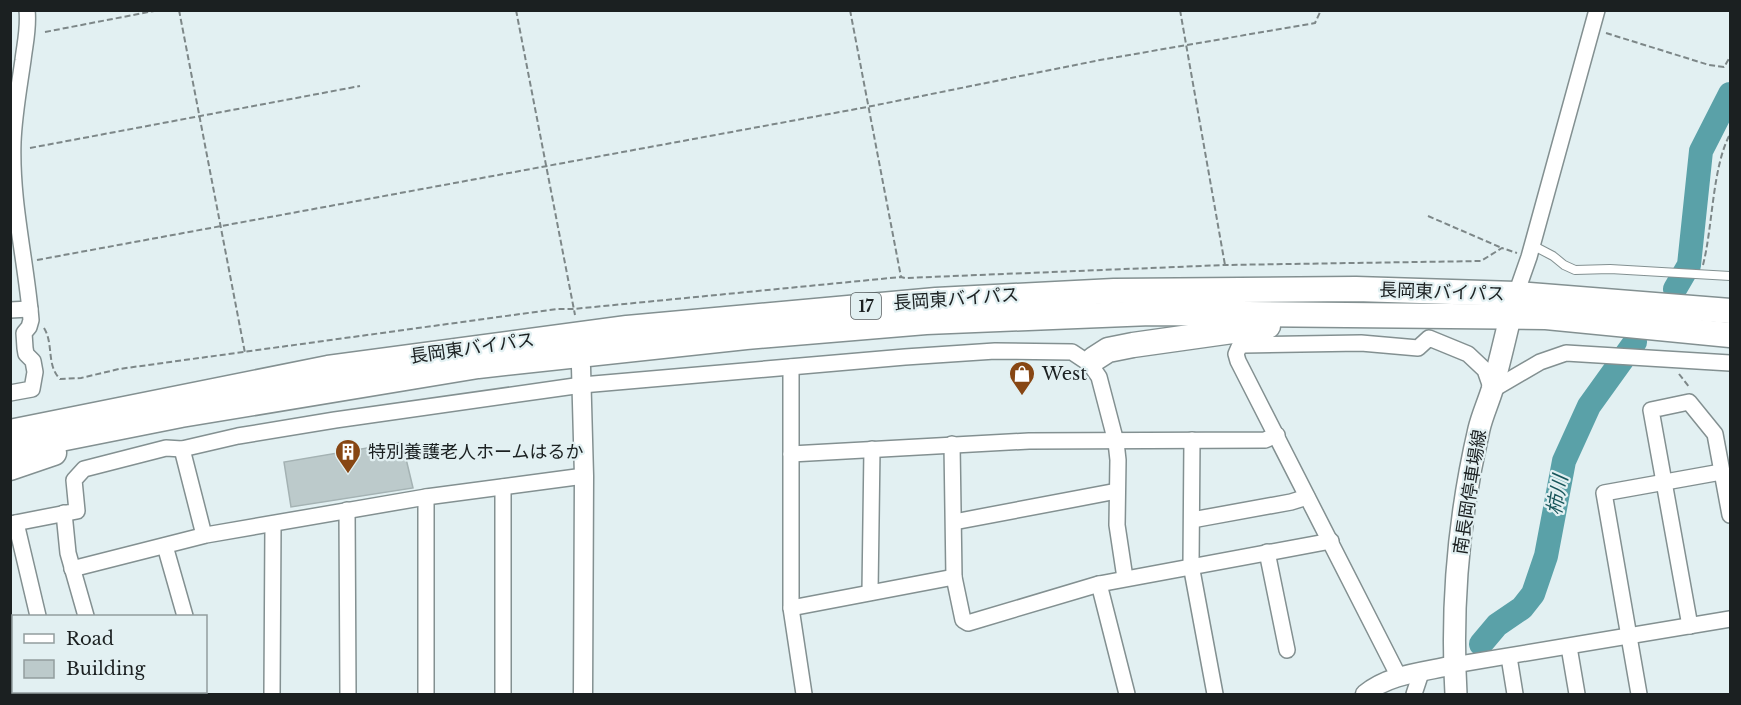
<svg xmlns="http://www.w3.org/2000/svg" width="1741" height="705" viewBox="0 0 1741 705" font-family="'Libre Baskerville','Noto Sans JP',serif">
<rect width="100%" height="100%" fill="#e2f0f2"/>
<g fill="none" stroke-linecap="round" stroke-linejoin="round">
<g stroke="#5aa1a8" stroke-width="24">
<polyline points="1675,289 1689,265 1701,151 1730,94"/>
<polyline points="1481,644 1497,625 1522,608 1533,594 1546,556 1564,461 1589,406 1635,342"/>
</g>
</g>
<polygon fill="#bccacb" stroke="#a4b2b3" stroke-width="1.5" points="402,442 413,488 291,507 284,462"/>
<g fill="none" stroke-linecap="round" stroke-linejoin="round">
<defs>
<polyline id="service" points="1532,245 1553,256 1564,265 1575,270 1610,269 1730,276"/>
<g id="minor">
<polyline points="1516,294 1529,257 1597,10"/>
<polyline points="10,310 30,309"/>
<polyline points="1090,364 1099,377 1116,442 1118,460 1117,525 1125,578"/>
<polyline points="791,367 791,608 804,694"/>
<path d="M10,393L32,389L35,372L33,361L26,354L25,348L24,333L29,327L31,320C26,260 11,203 13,142C14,115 19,88 23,60C25,43 29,28 27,10"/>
<polyline points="1192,440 1191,565 1215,694"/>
<polyline points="952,444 954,577 963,620 968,623 1099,584 1331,541"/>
<polyline points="182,449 204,535"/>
<polyline points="791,454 1029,441 1265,440 1277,435"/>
<polyline points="347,510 348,694"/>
<polyline points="64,513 68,553 86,616"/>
<polyline points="1192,520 1291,502 1307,497"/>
<polyline points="954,522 1117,491"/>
<polyline points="16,523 38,616"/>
<polyline points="10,524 77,511 74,480 84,469 166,448 182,449 238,436 335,420 582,385 905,357 995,351 1072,352 1090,364 1094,359"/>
<polyline points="165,546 185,616"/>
<polyline points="1267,552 1287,650"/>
<polyline points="72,569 206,535 426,497 584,476"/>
<polyline points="1099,584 1127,694"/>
<polyline points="870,592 872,449"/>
<polyline points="791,608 954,577"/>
<polyline points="1690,626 1651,410 1689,402 1715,434 1730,515"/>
<polyline points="1569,647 1577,694"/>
<polyline points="1509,657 1515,694"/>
<polyline points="1454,665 1730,619"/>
<polyline points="1399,677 1238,361 1236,354 1239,347 1244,345 1361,343 1418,348 1429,338 1468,354 1485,370 1492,390 1540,362 1566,353 1730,363"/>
<polyline points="59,692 60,694"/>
<polyline points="107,692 108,694"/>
<polyline points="195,694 195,692"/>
<polyline points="272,694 273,524"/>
<polyline points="426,694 426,497"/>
<polyline points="503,694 503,487"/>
<polyline points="1414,694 1421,673"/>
<polyline points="1639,694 1604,493 1721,472"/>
</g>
<g id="tertiary">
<polyline points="581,367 584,476 583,694"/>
<path d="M1365,694C1389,674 1424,672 1454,665"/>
</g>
<path id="secondary" d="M1456,694C1451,607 1459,515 1479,429C1482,416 1488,403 1492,390C1500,361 1507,330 1514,301"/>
<g id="trunk">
<polyline points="1094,359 1108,350 1133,345 1268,326"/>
<polyline points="10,432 328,368 627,328 936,300 1114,291 1356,289 1516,294 1730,311"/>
<polyline points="10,449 181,415 478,366 746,337 926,322 1151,313 1546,317 1730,335"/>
<polyline points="10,468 54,453"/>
</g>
</defs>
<use href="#service" stroke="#839091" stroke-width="10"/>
<use href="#minor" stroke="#839091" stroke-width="18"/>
<use href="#tertiary" stroke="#839091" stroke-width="21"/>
<use href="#secondary" stroke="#839091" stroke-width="24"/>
<use href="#trunk" stroke="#839091" stroke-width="27"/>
<g stroke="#7d8788" stroke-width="2" stroke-dasharray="6 3" stroke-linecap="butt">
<polyline points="179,10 245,353"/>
<polyline points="516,10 575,315"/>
<polyline points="850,10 901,277"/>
<polyline points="1180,10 1225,265"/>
<polyline points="45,32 159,10"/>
<polyline points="1606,33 1709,65 1724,67 1730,57"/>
<polyline points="30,148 360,86"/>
<polyline points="1428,216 1502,248"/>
<polyline points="37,260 867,107 1100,60 1315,23 1321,10"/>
<path d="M1703,265C1713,226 1712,168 1730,134"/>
<path d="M44,328C54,344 46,365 60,379L81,378L119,369L557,309H573L901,277L905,278L1225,265L1481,261L1502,248L1517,253"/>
<polyline points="1679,374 1690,388"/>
</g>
<use href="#service" stroke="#fff" stroke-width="8"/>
<use href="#minor" stroke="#fff" stroke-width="15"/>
<use href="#tertiary" stroke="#fff" stroke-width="18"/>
<use href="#secondary" stroke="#fff" stroke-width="21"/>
<use href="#trunk" stroke="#fff" stroke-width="24"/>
</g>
<defs>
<symbol id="shop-pin" viewBox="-11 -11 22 30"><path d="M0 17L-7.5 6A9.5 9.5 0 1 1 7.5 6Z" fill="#874613" stroke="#e2f0f2"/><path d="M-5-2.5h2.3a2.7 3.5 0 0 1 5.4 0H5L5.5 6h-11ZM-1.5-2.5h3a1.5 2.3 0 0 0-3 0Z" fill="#fff"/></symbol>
<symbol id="building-pin" viewBox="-11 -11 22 30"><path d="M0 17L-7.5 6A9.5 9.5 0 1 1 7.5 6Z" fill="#874613" stroke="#e2f0f2"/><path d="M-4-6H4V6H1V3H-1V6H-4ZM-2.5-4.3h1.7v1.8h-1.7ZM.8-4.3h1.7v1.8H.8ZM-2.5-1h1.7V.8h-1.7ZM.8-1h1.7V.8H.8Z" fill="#fff"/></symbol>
</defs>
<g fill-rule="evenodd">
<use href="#shop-pin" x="1007" y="359" width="30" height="40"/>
<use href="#building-pin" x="333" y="437" width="30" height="40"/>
</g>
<g text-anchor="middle" stroke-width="4.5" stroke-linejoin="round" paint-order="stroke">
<rect fill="#e2f0f2" stroke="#575e60" stroke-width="1.5" x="851" y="293" width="30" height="26" rx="4.5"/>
<g font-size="16" font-weight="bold" fill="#1b2021">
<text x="866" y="312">17</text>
</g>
<g font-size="18" fill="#1b2021" stroke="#e2f0f2">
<text transform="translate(1442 292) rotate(2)" y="6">長岡東バイパス</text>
<text transform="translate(956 299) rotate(-4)" y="6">長岡東バイパス</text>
<text transform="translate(472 348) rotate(-8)" y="6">長岡東バイパス</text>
<text transform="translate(1470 492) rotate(-81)" y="6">南長岡停車場線</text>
</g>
<g font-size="18" fill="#1b2021" stroke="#e2f0f2" text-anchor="start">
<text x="1042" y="380">West</text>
<text x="368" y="458">特別養護老人ホームはるか</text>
</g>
<g font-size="20" font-style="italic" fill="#18555a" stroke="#e2f0f2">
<text transform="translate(1557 495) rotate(-80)" y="7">柿川</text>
</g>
</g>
<rect width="1741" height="705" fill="none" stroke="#1b2021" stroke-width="24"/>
<rect x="12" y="615" width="195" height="78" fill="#e2f0f2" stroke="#929d9e" stroke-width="1.5"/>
<rect x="24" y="634" width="30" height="9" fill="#ffffff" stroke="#929d9e" stroke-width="1.5"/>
<text x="66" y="645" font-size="18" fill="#1b2021">Road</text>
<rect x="24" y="660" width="30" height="18" fill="#bccacb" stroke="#929d9e" stroke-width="1.5"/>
<text x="66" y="675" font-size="18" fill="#1b2021">Building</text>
</svg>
